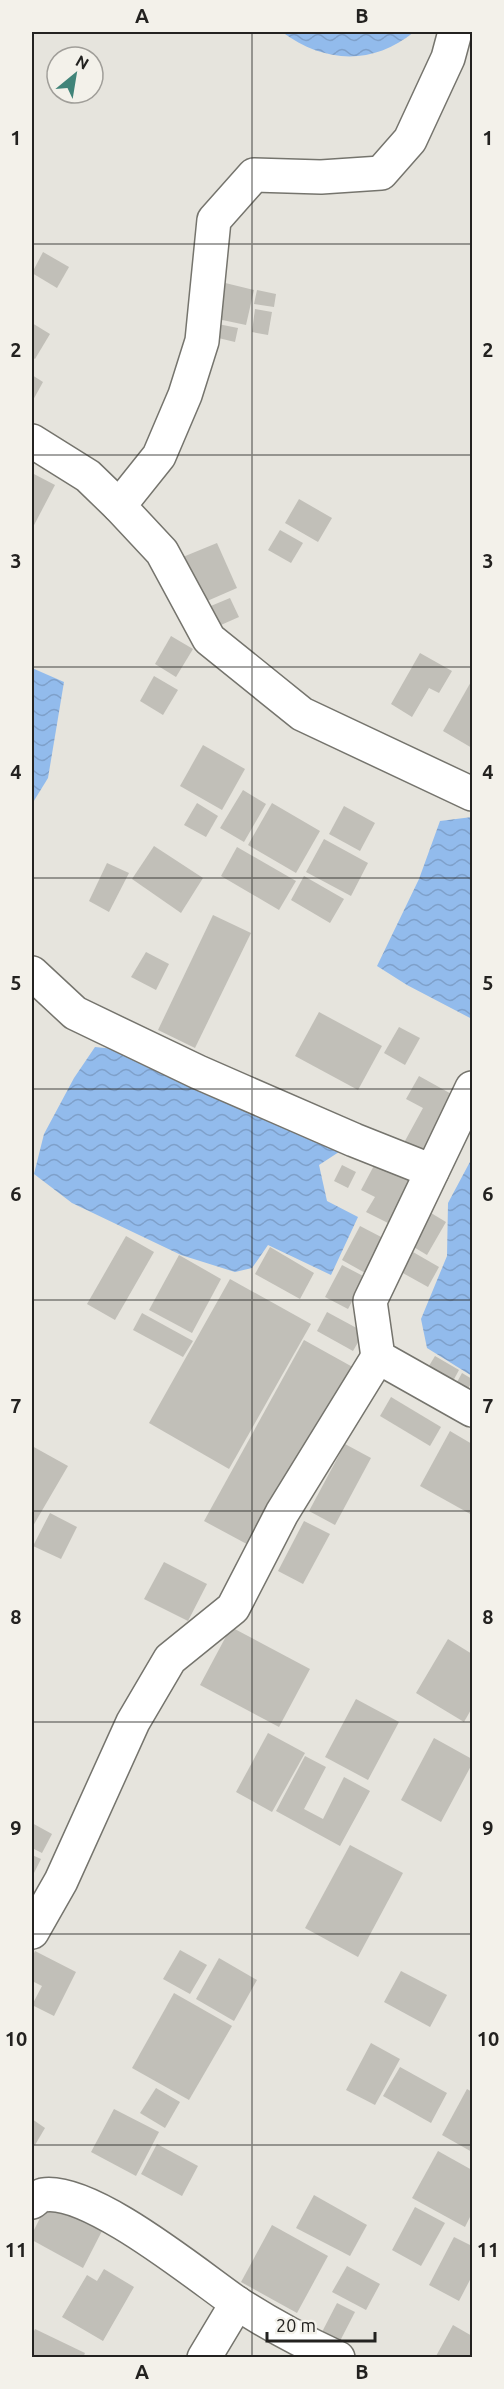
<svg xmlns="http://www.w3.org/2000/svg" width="504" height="2389" viewBox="0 0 504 2389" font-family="Ubuntu,sans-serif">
<defs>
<pattern id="water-waves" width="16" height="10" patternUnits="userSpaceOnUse" patternTransform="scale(1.5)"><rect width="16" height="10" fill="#92bbec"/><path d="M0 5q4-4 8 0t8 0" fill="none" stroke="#7ea0ca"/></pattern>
</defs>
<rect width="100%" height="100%" fill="#e6e4dd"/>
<g fill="url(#water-waves)">
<path d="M282,32H414C372,66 324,63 282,32Z"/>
<polygon points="32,668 64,682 48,778 32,804"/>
<polygon points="472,817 472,1019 407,985 377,966 419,879 440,821"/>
<polygon points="95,1047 125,1050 342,1150 319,1165 327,1201 358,1217 331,1275 268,1245 252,1268 235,1272 181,1255 72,1203 34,1174 44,1134 74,1078"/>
<polygon points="472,1158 472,1376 427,1348 421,1319 447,1256 448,1203"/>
</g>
<g fill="#c1bfb8">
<polygon points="43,252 69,267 57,288 32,273"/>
<polygon points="217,281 254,290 246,325 208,317"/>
<polygon points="257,290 276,294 274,307 254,304"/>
<polygon points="255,309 272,312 268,335 252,332"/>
<polygon points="32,323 50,334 35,359 32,357"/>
<polygon points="213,323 238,328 235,342 210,336"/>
<polygon points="32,375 43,382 32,402"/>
<polygon points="32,473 55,485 32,529"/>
<polygon points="299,499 332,518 318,542 285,523"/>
<polygon points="280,530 303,543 291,563 268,550"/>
<polygon points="217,543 237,588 198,605 178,559"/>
<polygon points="230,598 239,617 214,628 206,608"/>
<polygon points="171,636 193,649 176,677 155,664"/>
<polygon points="420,653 452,671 439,693 429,688 412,717 391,704"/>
<polygon points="154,676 178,690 163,715 140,701"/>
<polygon points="472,680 472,748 443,731"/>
<polygon points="203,745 245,769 222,810 180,786"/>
<polygon points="243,790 266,804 244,842 220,828"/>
<polygon points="197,803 218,816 206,837 184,825"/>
<polygon points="272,803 320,831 296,873 248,845"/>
<polygon points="344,806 375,823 360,851 329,834"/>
<polygon points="324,839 368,863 351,896 306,872"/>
<polygon points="154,846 203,878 181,913 132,879"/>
<polygon points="237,847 296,881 279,910 221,876"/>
<polygon points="107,863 129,873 109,912 89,901"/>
<polygon points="304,876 344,899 330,923 291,900"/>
<polygon points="213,915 251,933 195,1048 158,1030"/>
<polygon points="146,952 169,964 156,990 131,977"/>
<polygon points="319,1012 382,1046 358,1090 295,1056"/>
<polygon points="399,1027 420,1038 405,1065 384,1053"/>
<polygon points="419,1076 455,1096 419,1161 400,1150 423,1108 406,1099"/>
<polygon points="378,1158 416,1178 392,1225 366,1212 375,1197 361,1190"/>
<polygon points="342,1165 356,1172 348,1188 334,1181"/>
<polygon points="426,1210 446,1222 427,1255 407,1243"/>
<polygon points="360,1226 385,1239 367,1274 342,1260"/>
<polygon points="126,1236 154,1252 115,1320 87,1304"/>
<polygon points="270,1247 314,1273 300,1299 255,1274"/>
<polygon points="413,1252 439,1267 428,1287 401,1272"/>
<polygon points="179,1255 221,1279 192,1333 149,1310"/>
<polygon points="342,1265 365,1277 348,1309 325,1297"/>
<polygon points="230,1279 311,1324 229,1469 149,1423"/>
<polygon points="327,1312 364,1332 353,1351 317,1331"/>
<polygon points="142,1313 193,1341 183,1357 133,1330"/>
<polygon points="304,1340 358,1370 258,1550 204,1521"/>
<polygon points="435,1356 459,1370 446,1394 421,1379"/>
<polygon points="462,1373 472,1379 472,1382 461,1401 450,1395"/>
<polygon points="391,1397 441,1427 430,1446 380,1416"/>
<polygon points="450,1431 472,1444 472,1515 420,1486"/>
<polygon points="345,1444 371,1458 335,1525 309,1511"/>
<polygon points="32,1446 68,1466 33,1526 32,1525"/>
<polygon points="50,1513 77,1527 61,1559 33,1546"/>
<polygon points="304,1521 330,1534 303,1584 278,1571"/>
<polygon points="164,1562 207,1584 188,1621 144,1599"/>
<polygon points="231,1627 310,1669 279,1727 200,1685"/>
<polygon points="448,1639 472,1654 472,1708 464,1722 416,1693"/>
<polygon points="356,1699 399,1722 368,1780 325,1757"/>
<polygon points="268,1733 305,1753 272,1812 236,1792"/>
<polygon points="434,1738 472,1759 472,1764 441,1822 401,1800"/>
<polygon points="305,1756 326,1767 304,1809 323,1819 344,1777 370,1791 340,1846 276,1811"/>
<polygon points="32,1823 52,1834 42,1853 32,1848"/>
<polygon points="350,1845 403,1873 358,1957 305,1928"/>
<polygon points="32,1855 41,1859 33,1875 32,1874"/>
<polygon points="180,1950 207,1965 190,1994 163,1979"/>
<polygon points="35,1951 76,1972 54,2016 32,2005 42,1986 32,1981 32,1958"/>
<polygon points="219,1958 257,1980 234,2021 196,1999"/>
<polygon points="401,1971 447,1995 430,2027 384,2002"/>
<polygon points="174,1993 232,2026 189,2100 132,2068"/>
<polygon points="371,2043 400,2059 375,2105 346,2090"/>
<polygon points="400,2067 447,2093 431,2123 383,2096"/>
<polygon points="156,2088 180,2102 165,2128 140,2113"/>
<polygon points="467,2089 472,2092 472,2152 442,2135"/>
<polygon points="114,2109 159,2132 136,2176 91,2152"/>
<polygon points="32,2119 45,2128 35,2145 32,2143"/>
<polygon points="157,2144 198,2166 182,2196 141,2174"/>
<polygon points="438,2151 472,2170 472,2213 465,2227 412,2198"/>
<polygon points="314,2195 367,2225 350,2256 296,2228"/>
<polygon points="48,2202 102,2231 83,2268 32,2240 32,2234"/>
<polygon points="415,2207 445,2223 421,2266 392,2250"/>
<polygon points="272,2225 328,2256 297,2313 241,2282"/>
<polygon points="454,2237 472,2246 472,2276 459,2301 429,2285"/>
<polygon points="347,2266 380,2284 366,2310 332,2292"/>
<polygon points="104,2269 134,2287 103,2341 62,2317 87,2275 97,2281"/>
<polygon points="337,2303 355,2312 340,2341 322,2332"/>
<polygon points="453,2325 472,2336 472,2358 435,2358"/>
<polygon points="35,2329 85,2353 83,2358 32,2358 32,2336"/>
</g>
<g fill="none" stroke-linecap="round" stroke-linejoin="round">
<defs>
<g id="street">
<polyline points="455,32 448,58 410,140 381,173 321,177 254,175 214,220 202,341 185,395 159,456 119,506 162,552 209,639 302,714 472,794"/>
<polyline points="32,441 88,476 119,506"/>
<polyline points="32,973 75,1013 198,1072 354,1140 432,1171"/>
<polyline points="472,1088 370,1301 378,1357 472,1410"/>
<polyline points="32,1932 61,1881 133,1722 170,1659 233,1608 282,1513 378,1357"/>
<path d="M32,2202C35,2200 39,2196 43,2195C90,2187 198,2276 237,2303C269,2324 303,2342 338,2358"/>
<polyline points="204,2358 237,2303"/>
</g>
</defs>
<use href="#street" stroke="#75746d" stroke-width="36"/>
<use href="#street" stroke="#fff" stroke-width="33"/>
</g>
<path fill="none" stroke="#232220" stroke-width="1.5" stroke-opacity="0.55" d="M252,32V2358M32,244H472M32,455H472M32,667H472M32,878H472M32,1089H472M32,1300H472M32,1511H472M32,1722H472M32,1934H472M32,2145H472"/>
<rect width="504" height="2389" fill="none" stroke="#f3f1ea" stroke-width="66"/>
<g transform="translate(75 75) rotate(30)"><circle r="28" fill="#f3f1ea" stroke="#a09e99" stroke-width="1.5"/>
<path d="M0-4.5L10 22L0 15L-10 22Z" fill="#408479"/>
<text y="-9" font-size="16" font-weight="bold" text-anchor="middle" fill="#232220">N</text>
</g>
<path d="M267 2332v9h108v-9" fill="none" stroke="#232220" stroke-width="3"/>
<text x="276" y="2332" font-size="18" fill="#232220" stroke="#f3f1ea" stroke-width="4.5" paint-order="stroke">20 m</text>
<rect x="33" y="33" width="438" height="2323" fill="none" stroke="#232220" stroke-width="2"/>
<g font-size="20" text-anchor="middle" font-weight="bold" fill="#232220">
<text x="142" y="23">A</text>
<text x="362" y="23">B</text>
<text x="16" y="145">1</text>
<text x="488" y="145">1</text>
<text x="16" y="357">2</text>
<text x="488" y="357">2</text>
<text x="16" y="568">3</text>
<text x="488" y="568">3</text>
<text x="16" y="779">4</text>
<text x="488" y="779">4</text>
<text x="16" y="990">5</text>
<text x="488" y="990">5</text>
<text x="16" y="1201">6</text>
<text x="488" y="1201">6</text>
<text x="16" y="1413">7</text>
<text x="488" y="1413">7</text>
<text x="16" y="1624">8</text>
<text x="488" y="1624">8</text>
<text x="16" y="1835">9</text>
<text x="488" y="1835">9</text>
<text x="16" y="2046">10</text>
<text x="488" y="2046">10</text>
<text x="16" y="2257">11</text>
<text x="488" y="2257">11</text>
<text x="142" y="2379">A</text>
<text x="362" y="2379">B</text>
</g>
</svg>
